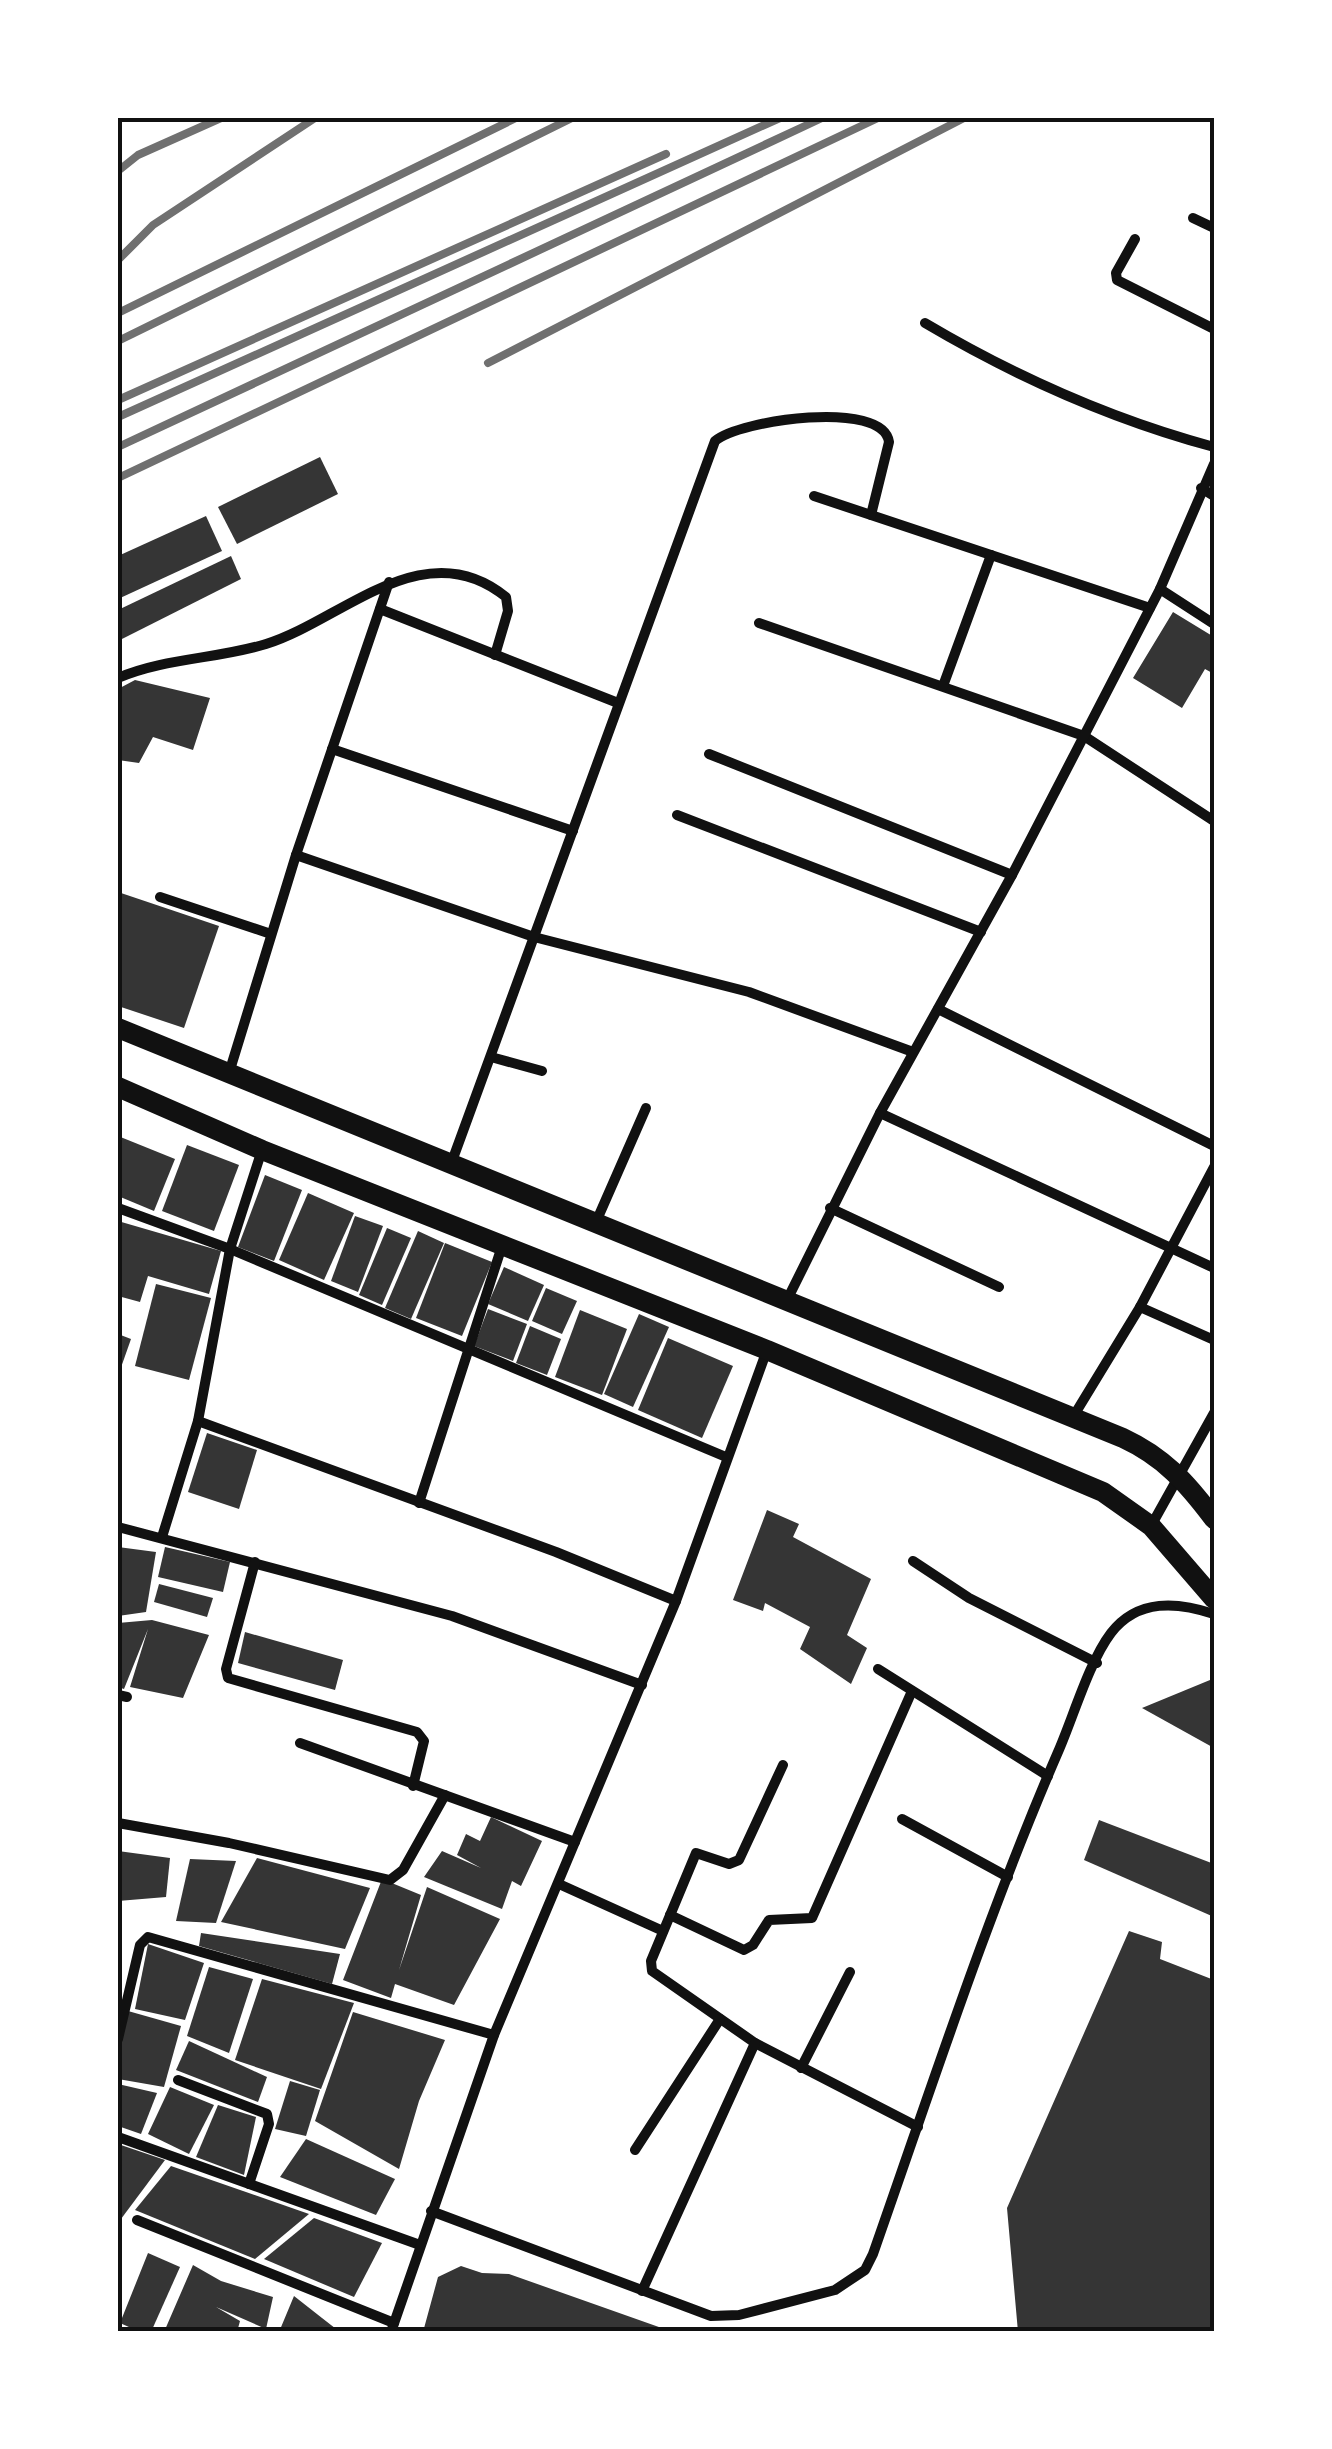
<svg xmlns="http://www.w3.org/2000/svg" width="1332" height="2449" viewBox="0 0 1332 2449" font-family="'IBM Plex Sans',sans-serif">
<rect width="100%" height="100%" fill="#fff"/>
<g fill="#353535">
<polygon points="320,457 338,494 237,544 218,507"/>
<polygon points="206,516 222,551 118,599 118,556"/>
<polygon points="231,556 241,579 118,641 118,610"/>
<polygon points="1173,612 1214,637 1214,674 1205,669 1182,708 1133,678"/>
<polygon points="135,680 210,698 193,750 153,737 139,763 118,760 118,689"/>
<polygon points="118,892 219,926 184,1028 118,1006"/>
<polygon points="118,1136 175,1159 154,1211 118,1196"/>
<polygon points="187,1145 239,1165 214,1231 162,1211"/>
<polygon points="265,1175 302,1190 274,1261 238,1247"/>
<polygon points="308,1193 354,1213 324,1280 279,1260"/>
<polygon points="355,1216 383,1226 358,1292 331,1281"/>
<polygon points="118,1221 221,1251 209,1294 148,1276 140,1302 118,1296"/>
<polygon points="387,1228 411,1238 382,1305 359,1295"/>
<polygon points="418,1231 444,1243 411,1319 385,1308"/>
<polygon points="445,1243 492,1262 462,1336 416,1318"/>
<polygon points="504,1267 544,1285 528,1321 488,1304"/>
<polygon points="156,1284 211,1298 189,1380 135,1366"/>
<polygon points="546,1288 577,1301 562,1334 532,1321"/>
<polygon points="488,1309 527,1324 513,1361 474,1346"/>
<polygon points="580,1310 627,1329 602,1395 555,1377"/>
<polygon points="639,1314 669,1327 633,1407 604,1394"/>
<polygon points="530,1326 561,1339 547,1375 516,1363"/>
<polygon points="118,1334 131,1339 118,1376"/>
<polygon points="668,1338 733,1366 702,1438 638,1410"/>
<polygon points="207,1433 257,1450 239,1509 188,1492"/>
<polygon points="767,1510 799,1524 793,1537 871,1579 847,1635 867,1648 851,1684 800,1649 810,1627 765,1603 763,1611 733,1600"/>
<polygon points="118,1547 156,1552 146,1612 118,1616"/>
<polygon points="165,1547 230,1562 223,1592 158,1577"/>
<polygon points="159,1584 213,1598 207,1617 154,1602"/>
<polygon points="152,1620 209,1635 183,1698 130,1687 148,1629 124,1689 118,1687 118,1623"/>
<polygon points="245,1632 343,1660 335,1690 238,1663"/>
<polygon points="1210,1680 1214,1683 1214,1748 1142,1708"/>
<polygon points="491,1817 542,1841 521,1886 512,1881 502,1909 424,1877 442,1851 481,1868 457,1855 466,1834 480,1841"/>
<polygon points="1099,1820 1214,1864 1214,1917 1084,1860"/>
<polygon points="118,1851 170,1858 166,1897 118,1901"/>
<polygon points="257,1858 370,1888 345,1949 221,1922"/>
<polygon points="190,1859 236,1861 216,1923 176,1921"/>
<polygon points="382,1879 421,1895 399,1970 427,1887 500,1919 454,2005 395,1984 391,1998 343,1980"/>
<polygon points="1129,1931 1162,1942 1160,1959 1214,1980 1214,2332 1018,2332 1007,2208"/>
<polygon points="201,1933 340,1954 332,1984 199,1946"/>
<polygon points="148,1944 204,1963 185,2020 135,2009"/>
<polygon points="209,1967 253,1979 229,2053 187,2036"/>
<polygon points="262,1979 354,2003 321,2089 235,2060"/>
<polygon points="128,2011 181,2026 164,2087 118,2079 118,2055"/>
<polygon points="353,2012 445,2040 419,2101 399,2169 315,2121"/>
<polygon points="189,2041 267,2077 258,2102 176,2070"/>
<polygon points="290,2081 320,2090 306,2136 275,2129"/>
<polygon points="118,2084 157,2093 141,2134 118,2126"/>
<polygon points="170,2087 214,2105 189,2154 148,2134"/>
<polygon points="218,2105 256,2117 244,2175 196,2157"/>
<polygon points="306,2139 395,2179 376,2215 280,2177"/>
<polygon points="118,2144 165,2160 118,2223"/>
<polygon points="171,2166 309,2214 255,2259 135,2210"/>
<polygon points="314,2218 382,2243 354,2297 264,2259"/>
<polygon points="148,2253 180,2267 151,2332 140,2332 120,2323"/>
<polygon points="193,2265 221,2281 273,2297 266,2329 216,2307 240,2321 237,2332 164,2332"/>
<polygon points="461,2266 482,2273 509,2274 673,2332 423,2332 438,2277"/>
<polygon points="294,2296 322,2318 340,2332 279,2332"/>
</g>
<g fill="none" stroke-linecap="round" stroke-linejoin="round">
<g stroke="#111" stroke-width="10">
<polyline points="1193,218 1214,228"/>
<polyline points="1135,239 1116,273 1117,280 1214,329"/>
<path d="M925,323C1018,378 1110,419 1214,447"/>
<polyline points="1201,488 1214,496"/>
<polyline points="814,496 1150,608"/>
<polyline points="1160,589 1214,624"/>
<polyline points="380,609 618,703"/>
<polyline points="759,623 1084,736 1214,821"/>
<path d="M118,678C165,658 217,659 266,644C341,621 424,530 506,597L508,611L495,655"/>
<polyline points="943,686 991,555"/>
<polyline points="332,749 573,831"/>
<polyline points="709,754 1012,875"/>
<polyline points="677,815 981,932"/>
<polyline points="296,855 534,937 749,992 913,1052"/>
<polyline points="160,897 271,934"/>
<polyline points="938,1009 1214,1146"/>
<polyline points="491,1057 542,1071"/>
<polyline points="229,1073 296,855 389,582"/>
<polyline points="880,1113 1214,1268"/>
<path d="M451,1164L715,441C739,420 883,399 889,442L871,515"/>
<polyline points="118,1208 230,1249 726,1457"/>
<polyline points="830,1208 999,1287"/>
<polyline points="596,1222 646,1108"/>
<polyline points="787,1300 880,1113 1012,875 1160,589 1214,464"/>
<polyline points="1140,1307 1214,1340"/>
<polyline points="1073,1417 1140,1307 1214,1167"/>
<polyline points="198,1421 556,1552 676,1601"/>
<polyline points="419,1503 502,1246"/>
<polyline points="1151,1526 1214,1413"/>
<polyline points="118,1527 452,1616 642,1685"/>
<polyline points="162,1537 198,1421 230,1249 262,1150"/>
<polyline points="913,1561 969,1598 1097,1663"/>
<polyline points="255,1562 226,1669 228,1678 417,1732 424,1741 413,1786"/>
<polyline points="878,1669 1048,1776"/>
<polyline points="118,1695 127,1697"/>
<polyline points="300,1743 575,1842"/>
<polyline points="783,1765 739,1860 729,1864 696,1853 651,1961 652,1971 755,2043 918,2127"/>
<polyline points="902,1819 1008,1877"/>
<polyline points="118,1823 229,1843 390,1880 403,1870 445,1795"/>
<polyline points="559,1884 663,1931"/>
<polyline points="670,1915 744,1950 753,1945 769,1920 812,1918 912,1691"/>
<polyline points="118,2039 140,1945 148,1937 494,2035"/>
<polyline points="801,2068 850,1972"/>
<polyline points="178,2080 267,2114 269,2124 249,2184"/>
<polyline points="118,2137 420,2245"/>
<polyline points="635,2150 720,2019"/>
<path d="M431,2211L711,2316L739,2315L835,2290L865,2270L873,2254C932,2086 987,1916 1058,1752C1073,1718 1089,1662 1111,1633C1138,1598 1178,1602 1214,1614"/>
<polyline points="137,2220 394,2323"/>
<polyline points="642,2291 755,2043"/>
<polyline points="391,2332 494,2035 676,1601 767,1350"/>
</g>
<g stroke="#111" stroke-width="20">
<path d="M118,1028L1123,1438C1164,1457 1187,1483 1214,1519"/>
<polyline points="118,1087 262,1150 767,1350 1103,1492 1151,1526 1214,1599"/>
</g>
<g stroke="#707070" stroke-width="8">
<polyline points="118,171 138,155 221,118"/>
<polyline points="118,260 153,225 315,118"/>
<polyline points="118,313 516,118"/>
<polyline points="118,341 572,118"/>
<polyline points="488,363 964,118"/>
<polyline points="118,400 666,154"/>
<polyline points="118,417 780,118"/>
<polyline points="118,447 822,118"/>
<polyline points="118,478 878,118"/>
</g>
</g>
<rect width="1332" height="2449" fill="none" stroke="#ffffff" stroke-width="240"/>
<rect x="120" y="120" width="1092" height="2209" fill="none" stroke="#111" stroke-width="4"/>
</svg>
